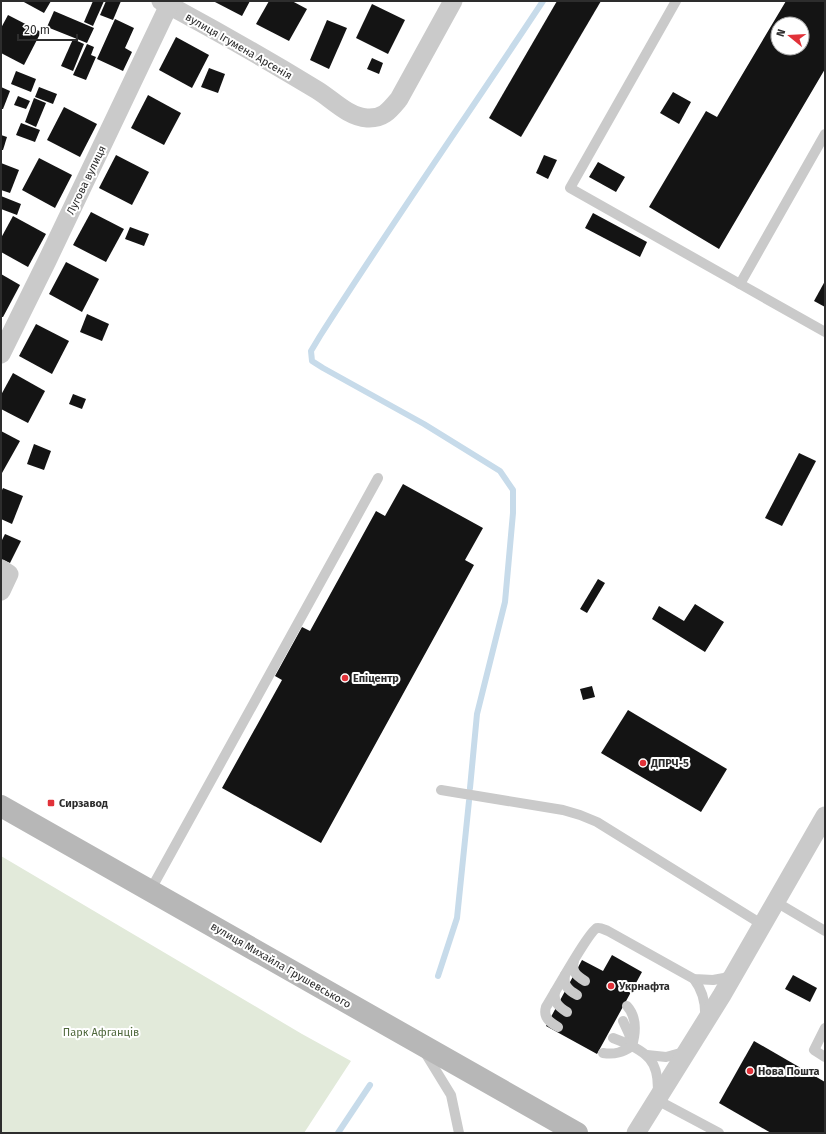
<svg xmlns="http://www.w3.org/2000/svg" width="826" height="1134" viewBox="0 0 826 1134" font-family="'Fira Sans',sans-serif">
<rect width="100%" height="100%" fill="#fff"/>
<polygon fill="#e2eada" points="1,856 302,1034 351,1061 304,1133 1,1133"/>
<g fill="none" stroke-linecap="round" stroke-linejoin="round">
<g stroke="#c7dbea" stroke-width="6">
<path d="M470,788L477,714L505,602L513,513V490L500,471L424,424L323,368L312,361L311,351L320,336C392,223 469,113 543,1"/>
<polyline points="438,976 457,918 469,801"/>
<polyline points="338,1133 370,1085"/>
</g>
</g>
<g fill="#141414" fill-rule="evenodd">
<polygon points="22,1 51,1 44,13"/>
<polygon points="93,1 104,1 93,26 84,22"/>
<polygon points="106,1 121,1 113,20 100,15"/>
<polygon points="213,1 250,1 242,16"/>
<polygon points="269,1 292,1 307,9 289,41 256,24"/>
<polygon points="557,1 601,1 521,137 489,118"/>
<path d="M786,1H825V69L719,249L649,207L706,111L717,117ZM778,24H802V48H778Z"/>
<polygon points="372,4 405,20 388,54 356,38"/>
<polygon points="54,11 94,28 87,43 47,27"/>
<polygon points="8,15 41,32 24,65 1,53 1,28"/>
<polygon points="115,19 134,28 125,48 132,52 123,71 97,59"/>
<polygon points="327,20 347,28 329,69 310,60"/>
<polygon points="176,37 209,55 192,88 159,70"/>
<polygon points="73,39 84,44 73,71 61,66"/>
<polygon points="87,44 94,47 91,55 96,57 86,80 73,75"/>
<polygon points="372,58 383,63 379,74 367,69"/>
<polygon points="209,68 225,74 218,93 201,87"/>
<polygon points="16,71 36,79 31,92 11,84"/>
<polygon points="1,87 10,91 3,109 1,109"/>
<polygon points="39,87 57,94 53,104 35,97"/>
<polygon points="673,92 691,102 679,124 660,113"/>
<polygon points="148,95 181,113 164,145 131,128"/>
<polygon points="18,96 30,101 26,109 14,105"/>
<polygon points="34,98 46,103 36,127 25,122"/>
<polygon points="64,107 97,124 80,157 47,140"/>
<polygon points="21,123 40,130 35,142 16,135"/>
<polygon points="1,135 7,137 3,150 1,150"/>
<polygon points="116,155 149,172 132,205 99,188"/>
<polygon points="544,155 557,160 548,179 536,173"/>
<polygon points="39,158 72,175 55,208 22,190"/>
<polygon points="598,162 625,177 616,192 589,177"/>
<polygon points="1,163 19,170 10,193 1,190"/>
<polygon points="1,196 21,204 17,215 1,209"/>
<polygon points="91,212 124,229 106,262 73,245"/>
<polygon points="593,213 647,242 640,257 585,228"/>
<polygon points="13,216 46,234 28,267 1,252 1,238"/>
<polygon points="130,227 149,234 144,246 125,239"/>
<polygon points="66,262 99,279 82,312 49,294"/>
<polygon points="1,274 20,285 3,317 1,317"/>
<polygon points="825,281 825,307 814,301"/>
<polygon points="87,314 109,324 102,341 80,332"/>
<polygon points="36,324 69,341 52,374 19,356"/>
<polygon points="13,373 45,391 28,423 1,409 1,395"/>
<polygon points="73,394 86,399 82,409 69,404"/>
<polygon points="1,431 20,441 2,473 1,473"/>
<polygon points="34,444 51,451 44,470 27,464"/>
<polygon points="799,453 816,461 782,526 765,518"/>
<polygon points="403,484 483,528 465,560 474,565 321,843 222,788 282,680 275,676 302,627 310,631 376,511 385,516"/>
<polygon points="3,488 23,496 12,524 1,519 1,492"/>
<polygon points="5,534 21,541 10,563 1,559 1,542"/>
<polygon points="598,579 605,583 587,613 580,609"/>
<polygon points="695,604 724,622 705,652 652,619 659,606 684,621"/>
<polygon points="592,686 595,697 583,700 580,689"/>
<polygon points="628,710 727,769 701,812 601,753"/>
<polygon points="612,955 642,972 597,1054 546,1026 582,960 603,971"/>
<polygon points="793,975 817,988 810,1002 785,989"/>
<polygon points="754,1041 825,1082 825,1133 771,1133 719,1103"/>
</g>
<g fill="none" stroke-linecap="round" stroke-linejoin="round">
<g stroke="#cacaca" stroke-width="10">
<polyline points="676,1 570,188 740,284"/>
<polyline points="825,134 740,284 825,332"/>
<polyline points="441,790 563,810 580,815 597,822 763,925"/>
<polyline points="150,891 378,478"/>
<polyline points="776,902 825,931"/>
<path d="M574,961C571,972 577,976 585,981"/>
<path d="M565,975C563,985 568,990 577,995"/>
<path d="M694,979C703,991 706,1003 705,1018"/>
<path d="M555,992C553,1002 559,1007 567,1012"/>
<polyline points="623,1021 629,1034 632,1044"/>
<path d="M558,1027C549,1022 543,1017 546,1007C553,996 589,931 597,928C600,927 605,930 608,931L694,979L713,980L724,978L732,975"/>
<polyline points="825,1028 814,1050 825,1057"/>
<path d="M613,1038C647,1051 662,1060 657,1100L719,1133"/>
<polyline points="424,1051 451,1095 459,1133"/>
<path d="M603,1053C615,1055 623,1052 632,1046C636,1032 637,1017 627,1006"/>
<polyline points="647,1055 666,1057 684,1052"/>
</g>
<g stroke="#cacaca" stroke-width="19">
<path d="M161,1C213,29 266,59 317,90C332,99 348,117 367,118C383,119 389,111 399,99L453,1"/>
<polyline points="1,354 47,261 169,5"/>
<polyline points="1,569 9,574 1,591"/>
<polyline points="636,1133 722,995 825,816"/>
</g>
<polyline stroke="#b7b7b7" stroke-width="22" points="1,806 577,1133"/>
</g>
<g fill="#e13239" stroke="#fff" stroke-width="1.5">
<circle cx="345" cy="678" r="4"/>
<circle cx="643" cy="763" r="4"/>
<rect x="47" y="799" width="8" height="8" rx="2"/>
<circle cx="611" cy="986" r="4"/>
<circle cx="750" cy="1071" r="4"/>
</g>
<g text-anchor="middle" stroke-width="4" stroke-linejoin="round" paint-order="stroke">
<g font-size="11" fill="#2d2d2d" stroke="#fff">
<text transform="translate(239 46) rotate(30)" y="4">вулиця Ігумена Арсенія</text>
<text transform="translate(86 180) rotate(-64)" y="4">Лугова вулиця</text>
<text transform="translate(281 965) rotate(30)" y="4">вулиця Михайла Грушевського</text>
</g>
<g font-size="11" font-weight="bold" fill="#2d2d2d" stroke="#fff" text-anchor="start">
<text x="353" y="682">Епіцентр</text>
<text x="651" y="767">ДПРЧ-5</text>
<text x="59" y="807">Сирзавод</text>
<text x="619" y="990">Укрнафта</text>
<text x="758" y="1075">Нова Пошта</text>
</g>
<g font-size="11" fill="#4e673b" stroke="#fff">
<text x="101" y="1036">Парк Афганців</text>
</g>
</g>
<rect width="826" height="1134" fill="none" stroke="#2d2d2d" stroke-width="4"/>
<g transform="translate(790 36) rotate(288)"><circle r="19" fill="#ffffff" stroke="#ababab"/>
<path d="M0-3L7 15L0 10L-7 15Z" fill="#e13239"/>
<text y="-6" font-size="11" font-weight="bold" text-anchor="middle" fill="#2d2d2d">N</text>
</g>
<path d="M18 34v6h59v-6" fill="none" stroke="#2d2d2d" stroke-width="2"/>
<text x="24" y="34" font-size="12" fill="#2d2d2d" stroke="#ffffff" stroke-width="3" paint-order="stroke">20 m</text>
</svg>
